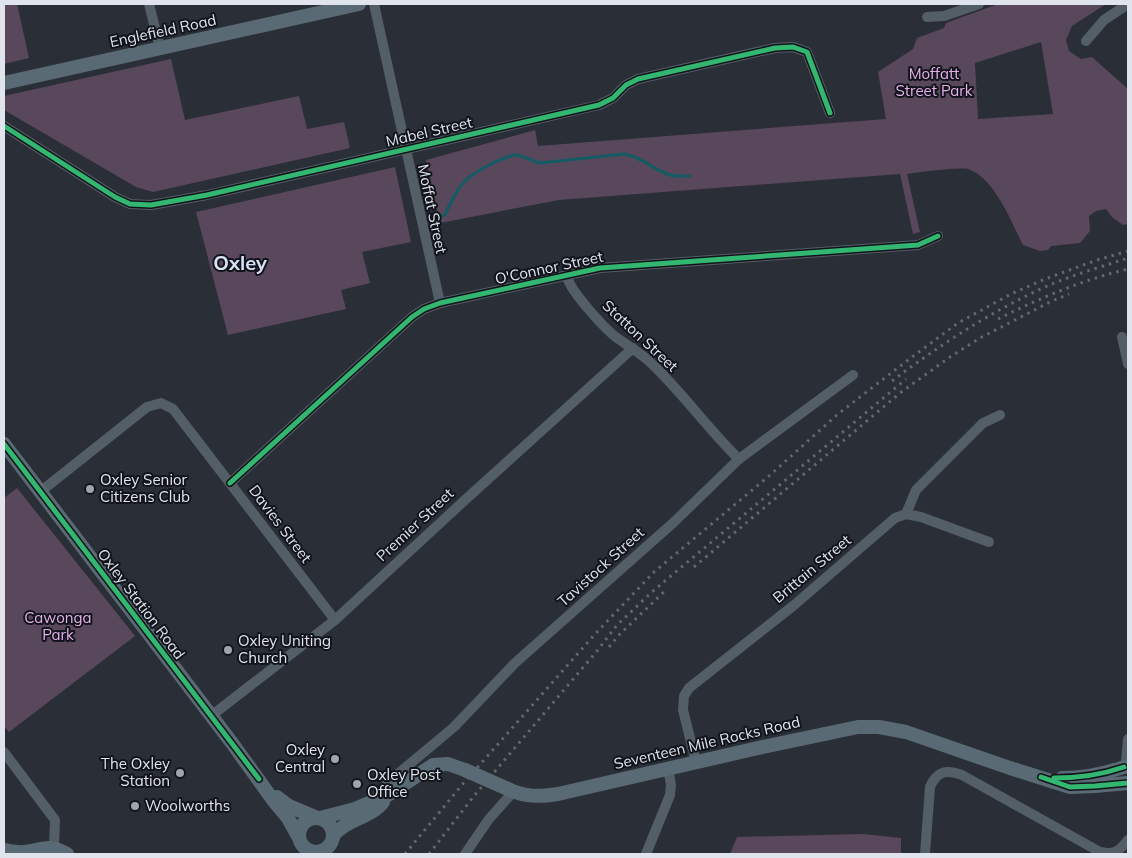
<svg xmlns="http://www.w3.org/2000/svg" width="1132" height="858" viewBox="0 0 1132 858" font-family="Mulish,sans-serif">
<rect width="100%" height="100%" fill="#2a2e36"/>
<g fill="#59475c" fill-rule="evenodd">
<polygon points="4,4 17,4 29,58 4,64"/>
<path d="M998,4H1106L1072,26L1066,40L1069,51L1081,59L1092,57L1128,89V224L1123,225L1112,217L1106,209L1096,211L1089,216L1090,231L1080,243L1051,246L1048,250L1040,251L1023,245C1011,222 995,178 968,169C961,167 918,172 907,174L920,232L913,234L900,174L559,200L440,223L426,160L535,130L538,146L886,119L878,72L913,49L917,38L944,28L946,23ZM1041,42L1053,114L978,119L975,63Z"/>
<polygon points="171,59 185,120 299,96 307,129 344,122 350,148 153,192 136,187 4,110 4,96"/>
<polygon points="395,167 411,242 362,252 370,283 341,290 346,309 228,335 196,212"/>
<polygon points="17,488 135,636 9,732 4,726 4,498"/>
<polygon points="863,834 901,838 901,854 730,854 737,837"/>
</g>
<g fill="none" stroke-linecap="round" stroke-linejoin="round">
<path stroke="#135c65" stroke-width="3" d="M441,216L445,215C458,185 464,177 493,163C500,160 507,156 515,155C524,155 532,162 540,163L624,154C645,158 653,170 670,175C677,177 684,176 690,176"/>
<g stroke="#535e67" stroke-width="10">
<polyline points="149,4 160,48"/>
<polyline points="374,4 440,303"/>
<polyline points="927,17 944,16 979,4"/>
<polyline points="1086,41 1104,20 1128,4"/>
<polyline points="4,126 115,197 130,204 151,205 207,195 599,105 613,98 626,85 638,79 775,48 793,47 807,52 830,113"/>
<path d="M567,276C569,290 605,329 617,338C628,346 641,353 651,363C683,393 708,429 739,459"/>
<polyline points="1122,337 1128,364"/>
<polyline points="230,483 412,317 424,309 440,303 600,268 918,245 938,236"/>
<polyline points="40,492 147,407 161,403 173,409 335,620"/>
<polyline points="906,514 921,517 989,542"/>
<polyline points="211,716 335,620 465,500 633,348"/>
<polyline points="4,752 55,820 54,847"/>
<polyline points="696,762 683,710 684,696 689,688 793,606 895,518 906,514 916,490 983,423 1000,415"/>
<polyline points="1126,762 1128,739"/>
<polyline points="388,795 387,783 454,727 515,663 673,523 739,459 853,375"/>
<polyline points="465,854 489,819 514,791"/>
<polyline points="646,854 670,795 671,785 668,768"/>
<path d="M925,854L930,787C937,771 946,769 962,775L1100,852C1114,855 1120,851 1128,840"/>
</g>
<g stroke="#5a6a74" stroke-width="14">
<polyline points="4,83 359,4"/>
<polyline points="4,444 232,743 273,800 288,818 298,836"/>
<path d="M1062,778C1083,778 1104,774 1124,767"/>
<path d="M508,789C525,797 539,797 558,794L758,748L858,727H879L906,732L1010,768L1070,787L1095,786L1128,783"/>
<polyline points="277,797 289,806 315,817"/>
<circle cx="316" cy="835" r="17"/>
<polyline points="320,818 355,809 388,795 433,765 448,764 465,770"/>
<path d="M333,836C346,819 371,818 383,802"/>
<path d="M4,850C10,851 18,853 24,852C44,850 46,843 67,854"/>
</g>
<g stroke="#61686f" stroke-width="3" stroke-dasharray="2.5 5" stroke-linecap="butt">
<path d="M998,319C1040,298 1082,280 1128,269"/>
<path d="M892,381C940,345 990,312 1045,287C1072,275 1101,267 1128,258"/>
<polyline points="694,567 900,393 950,357 980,338 1052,301 1069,294"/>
<polyline points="609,647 620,634 667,589"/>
<polyline points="405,854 461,786 596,633 654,572 769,476 838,414 908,360 958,323 1011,294 1045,279 1097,260 1128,251"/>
<polyline points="429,854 474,796 597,651 617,625 653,591 906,379"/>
</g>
<polyline stroke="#5a6a74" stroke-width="14" points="465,770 508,789"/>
<defs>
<g id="cycleway">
<polyline points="4,126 115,197 130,204 151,205 207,195 599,105 613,98 626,85 638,79 775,48 793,47 807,52 830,113"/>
<polyline points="4,444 259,779"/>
<polyline points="230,483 412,317 424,309 440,303 600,268 918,245 938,236"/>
<polyline points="1041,777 1070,787 1095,786 1128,783"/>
<path d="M1054,778C1078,778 1101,775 1124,767"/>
</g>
</defs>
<use href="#cycleway" stroke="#12141b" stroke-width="8"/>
<use href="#cycleway" stroke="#33b770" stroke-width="5"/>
</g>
<g fill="#a0a4ad" stroke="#12141b" stroke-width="2">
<circle cx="90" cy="489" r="5"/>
<circle cx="228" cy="650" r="5"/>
<circle cx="335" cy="759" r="5"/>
<circle cx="180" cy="773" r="5"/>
<circle cx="357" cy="784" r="5"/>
<circle cx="135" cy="806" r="5"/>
</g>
<g text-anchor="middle" stroke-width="4" stroke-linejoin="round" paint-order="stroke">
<g font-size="15" fill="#dfe4ed" stroke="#12141b">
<text transform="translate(163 31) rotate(-12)" y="5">Englefield Road</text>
<text transform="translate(429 132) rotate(-13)" y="5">Mabel Street</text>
<text transform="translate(432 209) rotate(78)" y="5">Moffat Street</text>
<text transform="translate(549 268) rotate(-12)" y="5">O'Connor Street</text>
<text transform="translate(640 336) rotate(43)" y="5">Statton Street</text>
<text transform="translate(280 524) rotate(53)" y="5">Davies Street</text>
<text transform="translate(415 525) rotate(-43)" y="5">Premier Street</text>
<text transform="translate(601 567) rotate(-42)" y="5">Tavistock Street</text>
<text transform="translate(812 569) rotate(-40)" y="5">Brittain Street</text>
<text transform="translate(141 604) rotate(53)" y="5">Oxley Station Road</text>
<text transform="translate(707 743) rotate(-13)" y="5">Seventeen Mile Rocks Road</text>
</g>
<g font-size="15" fill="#e7b0ec" stroke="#12141b">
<text x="934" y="79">Moffatt<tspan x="934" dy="17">Street Park</tspan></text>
<text x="58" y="623">Cawonga<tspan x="58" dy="17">Park</tspan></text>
</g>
<g font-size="15" fill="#dfe4ed" stroke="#12141b" text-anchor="start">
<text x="100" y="485">Oxley Senior<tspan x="100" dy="17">Citizens Club</tspan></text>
<text x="238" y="646">Oxley Uniting<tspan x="238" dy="17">Church</tspan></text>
<text x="325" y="755" text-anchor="end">Oxley<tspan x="325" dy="17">Central</tspan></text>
<text x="170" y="769" text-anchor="end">The Oxley<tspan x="170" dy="17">Station</tspan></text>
<text x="367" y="780">Oxley Post<tspan x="367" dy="17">Office</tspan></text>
<text x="145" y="811">Woolworths</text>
</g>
<g font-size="20" font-weight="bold" fill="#d9e2f5" stroke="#12141b">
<text x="240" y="270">Oxley</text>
</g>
</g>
<rect width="1132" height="858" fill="none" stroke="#dfe4ed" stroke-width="10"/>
</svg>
